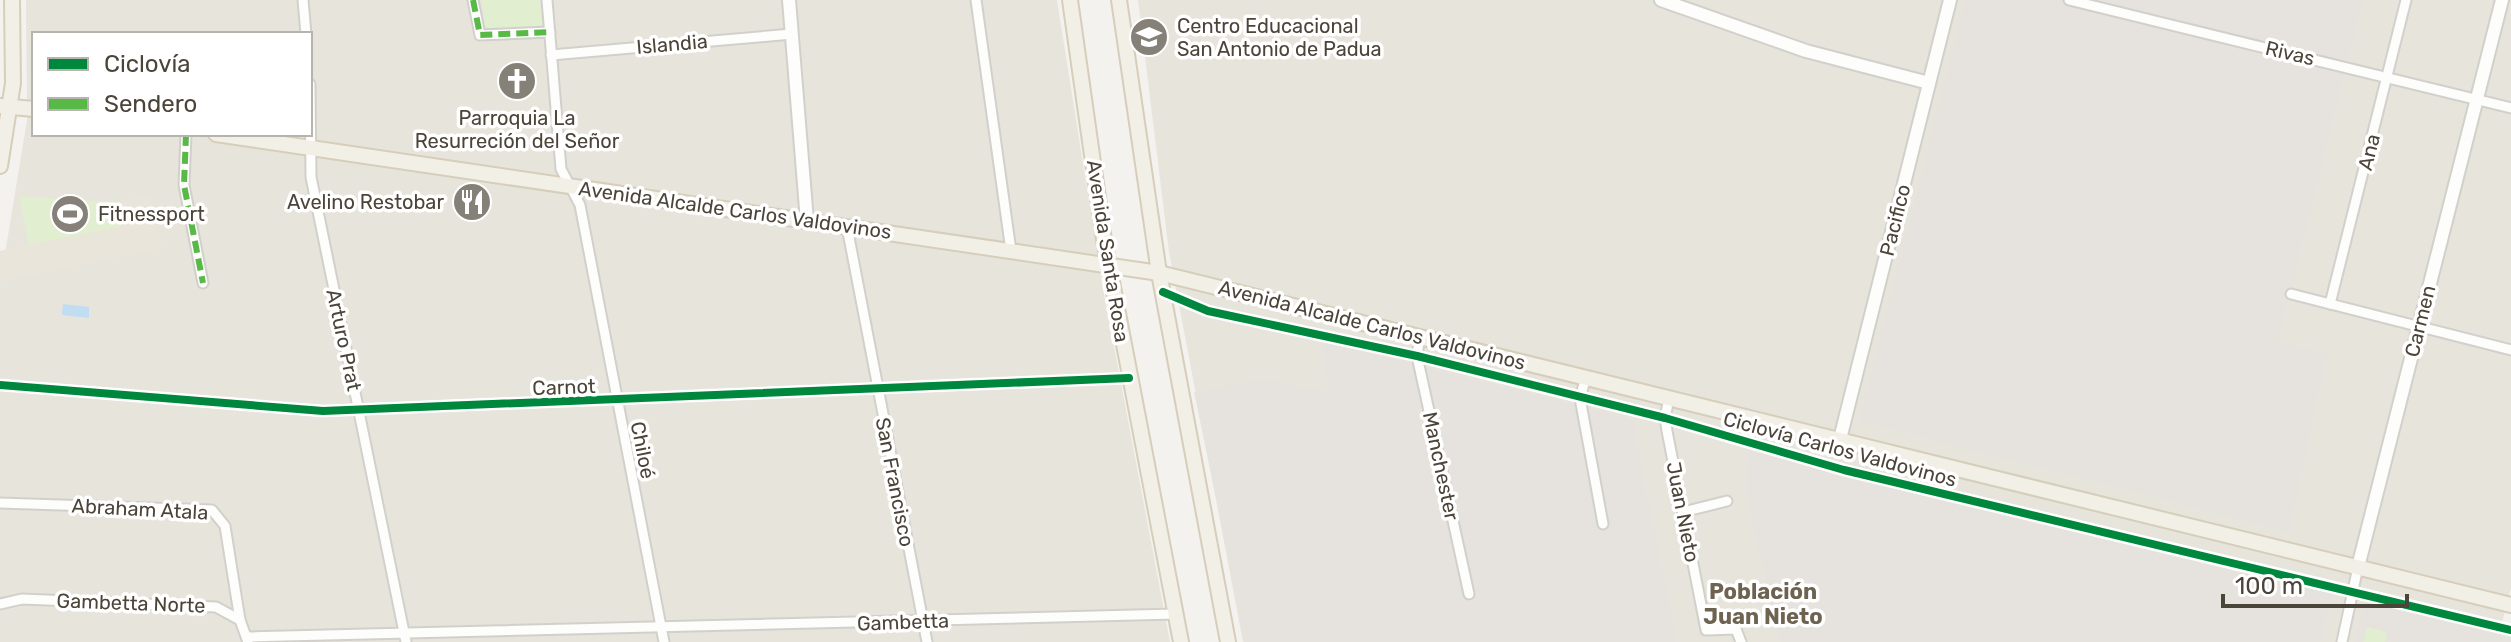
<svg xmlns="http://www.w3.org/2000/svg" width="2511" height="642" viewBox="0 0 2511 642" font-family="Rubik,sans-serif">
<rect width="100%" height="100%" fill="#f4f2ee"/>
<g fill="#e7e4dc" fill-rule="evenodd">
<path d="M26,0H1057L1102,283L1170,642H0V284L27,120ZM34,34H310V134H34Z"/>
<polygon points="1138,0 2511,0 2511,588 2502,623 2511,625 2511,642 1243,642 1169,252"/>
</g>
<g fill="#e6e2de">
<polygon points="1965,0 2363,0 2278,341 2327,355 2289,532 1859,421"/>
<polygon points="1321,341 1632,420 1677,642 1246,642 1194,392 1264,380 1329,392"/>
<polygon points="1747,447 2333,593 2320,642 1779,642 1746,492"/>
<polygon points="2365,601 2511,638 2511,642 2354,642"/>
</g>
<polygon fill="#eae5da" points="151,194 162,248 0,282 0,251 120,227 115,202"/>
<g fill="#e1eecf">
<polygon points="482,0 540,0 542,26 485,30"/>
<polygon points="19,196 115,202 120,227 29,245"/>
<polygon points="2367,627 2387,632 2385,642 2363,642"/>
</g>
<polygon fill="#c0ddf1" points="63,304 89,307 89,318 62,315"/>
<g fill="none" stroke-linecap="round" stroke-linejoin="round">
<defs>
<g id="minor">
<polyline points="303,0 306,34"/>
<polyline points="473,0 480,35 550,32"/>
<polyline points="547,0 561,169 580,205 664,642"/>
<polyline points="976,0 1011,251"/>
<polyline points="2069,0 2511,108"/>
<polyline points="551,55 792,34"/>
<polyline points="310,84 311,177 406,642"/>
<polyline points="186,134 184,185 203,283"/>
<polyline points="847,227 927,642"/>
<polyline points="2291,294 2511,350"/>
<polyline points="2330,304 2406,0"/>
<polyline points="1420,336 1417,356 1469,594"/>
<polyline points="1586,377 1580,398 1603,524"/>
<polyline points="0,385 323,411 1129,378"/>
<polyline points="1669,398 1665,418 1667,431 1706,630 1736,629 1741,642"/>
<polyline points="0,503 212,510 225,526 240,620"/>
<polyline points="1683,512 1727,501"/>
<polyline points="0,604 22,599 216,607 240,620 248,642"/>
<polyline points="247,637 1175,614"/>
<polyline points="2342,642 2358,567"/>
</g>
<g id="tertiary">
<polyline points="789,0 807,221"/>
<polyline points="1661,0 1806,51 1929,83"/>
<polyline points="1840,439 1950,0"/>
<polyline points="2358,567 2502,0"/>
</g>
<g id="primary">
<polyline points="1070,0 1104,240 1181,642"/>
<polyline points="1119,0 1159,273 1228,642"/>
<polyline points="0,106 34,109"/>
<polyline points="216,134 1159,273 2511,605"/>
<polyline points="0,166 13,83 12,0"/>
</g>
</defs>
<use href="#minor" stroke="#d2d0cb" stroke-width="13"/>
<use href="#tertiary" stroke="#d2d0cb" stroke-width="16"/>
<use href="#primary" stroke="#d6cebb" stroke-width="18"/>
<use href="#minor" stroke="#fdfdfc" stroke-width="9"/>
<use href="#tertiary" stroke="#fdfdfc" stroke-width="12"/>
<use href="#primary" stroke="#f2efe6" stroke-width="14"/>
<g stroke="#58b947" stroke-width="6" stroke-dasharray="12 6" stroke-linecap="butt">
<polyline points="473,0 480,35 550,32"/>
<polyline points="186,134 184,185 203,283"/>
</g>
<defs>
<g id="cycleway">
<polyline points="1163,292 1208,311 1417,356 1665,418 1844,470 2511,630"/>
<polyline points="0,385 323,411 1129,378"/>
</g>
</defs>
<use href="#cycleway" stroke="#fff" stroke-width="13"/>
<use href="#cycleway" stroke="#00873e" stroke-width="8"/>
</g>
<defs>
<symbol id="school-disc" viewBox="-11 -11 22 22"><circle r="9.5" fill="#868178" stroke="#fff"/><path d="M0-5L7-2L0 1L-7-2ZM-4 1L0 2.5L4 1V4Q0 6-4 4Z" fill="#fff"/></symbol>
<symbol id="church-disc" viewBox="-11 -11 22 22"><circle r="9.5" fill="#868178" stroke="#fff"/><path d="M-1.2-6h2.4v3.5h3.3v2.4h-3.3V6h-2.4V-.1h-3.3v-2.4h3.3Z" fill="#fff"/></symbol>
<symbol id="restaurant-disc" viewBox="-11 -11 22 22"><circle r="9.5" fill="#868178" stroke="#fff"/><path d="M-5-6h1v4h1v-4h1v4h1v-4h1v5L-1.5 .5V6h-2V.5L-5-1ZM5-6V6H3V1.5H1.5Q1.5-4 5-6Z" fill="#fff"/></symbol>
<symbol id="stadium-disc" viewBox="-11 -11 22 22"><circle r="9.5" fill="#868178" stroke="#fff"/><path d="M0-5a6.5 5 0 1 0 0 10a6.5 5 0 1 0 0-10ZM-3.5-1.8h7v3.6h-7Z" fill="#fff"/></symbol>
</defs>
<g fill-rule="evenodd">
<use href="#school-disc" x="1127" y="15" width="44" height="44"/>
<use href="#church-disc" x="495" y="59" width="44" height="44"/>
<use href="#restaurant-disc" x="450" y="180" width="44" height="44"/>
<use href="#stadium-disc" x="48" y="192" width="44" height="44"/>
</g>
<g text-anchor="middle" stroke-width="7" stroke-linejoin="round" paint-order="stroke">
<g font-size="20" fill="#4b4439" stroke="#fff" text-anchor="start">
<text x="1177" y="33">Centro Educacional<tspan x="1177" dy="23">San Antonio de Padua</tspan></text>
<text x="517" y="125" text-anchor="middle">Parroquia La<tspan x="517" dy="23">Resurreción del Señor</tspan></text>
<text x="444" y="209" text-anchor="end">Avelino Restobar</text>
<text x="98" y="221">Fitnessport</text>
</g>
<g font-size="20" fill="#4b4439" stroke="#fff">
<text transform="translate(672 44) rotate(-5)" y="7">Islandia</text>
<text transform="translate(2290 53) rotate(13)" y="7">Rivas</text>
<text transform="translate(2369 152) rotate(-76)" y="7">Ana</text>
<text transform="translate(735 210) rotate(8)" y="7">Avenida Alcalde Carlos Valdovinos</text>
<text transform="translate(1895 220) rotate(-76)" y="7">Pacifico</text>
<text transform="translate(1108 251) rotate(81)" y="7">Avenida Santa Rosa</text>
<text transform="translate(2420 321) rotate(-76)" y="7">Carmen</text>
<text transform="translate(1372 325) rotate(14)" y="7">Avenida Alcalde Carlos Valdovinos</text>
<text transform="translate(344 340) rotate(78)" y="7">Arturo Prat</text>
<text transform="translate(564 387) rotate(-2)" y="7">Carnot</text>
<text transform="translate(1840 449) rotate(15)" y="7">Ciclovía Carlos Valdovinos</text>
<text transform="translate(643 450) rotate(79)" y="7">Chiloé</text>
<text transform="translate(1441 466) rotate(78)" y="7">Manchester</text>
<text transform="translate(895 482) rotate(79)" y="7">San Francisco</text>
<text transform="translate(140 509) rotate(3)" y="7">Abraham Atala</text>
<text transform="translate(1683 512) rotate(79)" y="7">Juan Nieto</text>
<text transform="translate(131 603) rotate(2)" y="7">Gambetta Norte</text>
<text transform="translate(903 622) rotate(-2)" y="7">Gambetta</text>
</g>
<g font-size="22" font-weight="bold" fill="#6e6250" stroke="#fff">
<text x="1763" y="599">Población<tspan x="1763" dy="25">Juan Nieto</tspan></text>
</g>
</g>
<rect x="32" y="32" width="280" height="104" fill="#ffffff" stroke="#b7b4b0" stroke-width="2"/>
<rect x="48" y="58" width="40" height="12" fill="#00873e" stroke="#b7b4b0" stroke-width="2"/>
<text x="104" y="72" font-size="24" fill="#4b4439">Ciclovía</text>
<rect x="48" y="98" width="40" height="12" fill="#58b947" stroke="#b7b4b0" stroke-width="2"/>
<text x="104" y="112" font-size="24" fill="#4b4439">Sendero</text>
<path d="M2223 594v12h184v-12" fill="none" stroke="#4b4439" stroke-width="4"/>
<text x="2235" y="594" font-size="24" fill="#4b4439" stroke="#ffffff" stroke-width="6" paint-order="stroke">100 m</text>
</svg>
